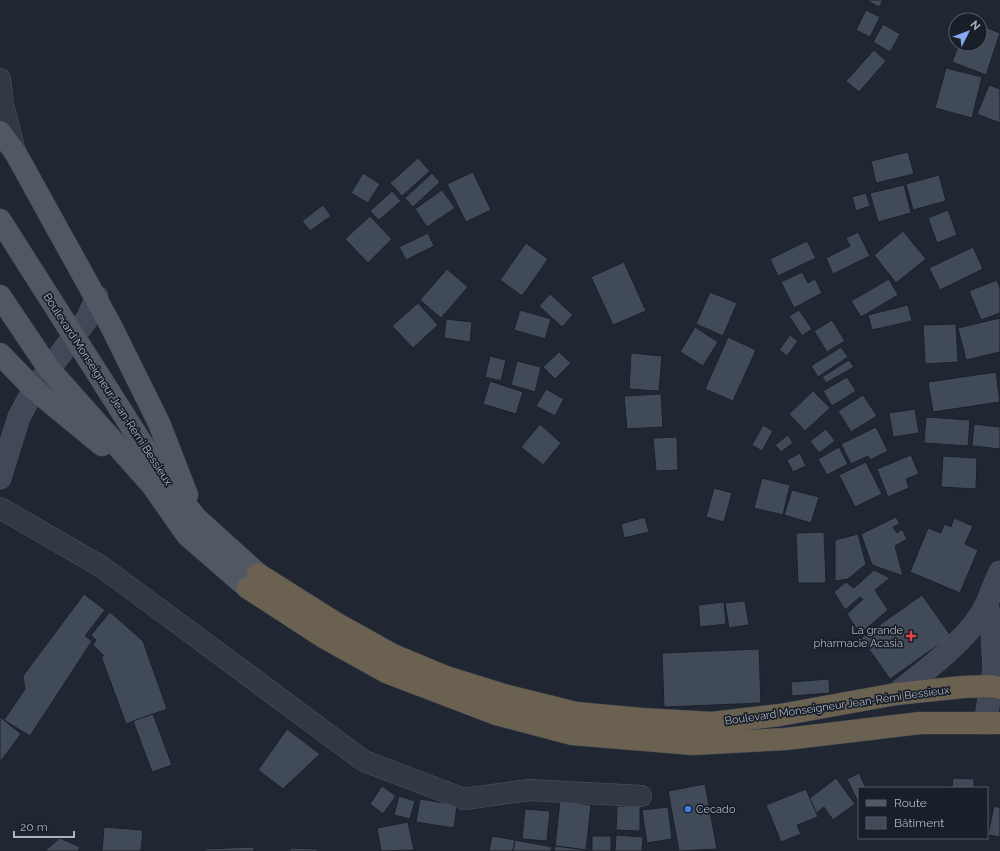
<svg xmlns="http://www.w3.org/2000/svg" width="1000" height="851" viewBox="0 0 1000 851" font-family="Raleway,sans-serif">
<rect width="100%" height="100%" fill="#202733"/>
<g fill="#414a58" stroke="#1b212b">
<polygon points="866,0 883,0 879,7"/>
<polygon points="866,10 880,17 870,37 856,30"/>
<polygon points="883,24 900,34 890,52 873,42"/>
<polygon points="980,25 1000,33 986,75 952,62 959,44 980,44"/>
<polygon points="874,50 886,61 859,92 846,81"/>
<polygon points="946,68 982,77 972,118 935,108"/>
<polygon points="989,85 1000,89 1000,123 977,114"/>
<polygon points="908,152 914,174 876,183 871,161"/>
<polygon points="418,158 430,171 402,196 390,183"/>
<polygon points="473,172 491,210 466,222 447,184"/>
<polygon points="363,173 380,184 368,203 351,193"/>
<polygon points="432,173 440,182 413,207 405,198"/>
<polygon points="939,175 946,201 913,210 906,184"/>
<polygon points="904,185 911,213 878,222 870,193"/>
<polygon points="442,190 455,208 427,227 415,209"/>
<polygon points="392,191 401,201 379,220 370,211"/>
<polygon points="866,193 870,206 856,211 852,197"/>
<polygon points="323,205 331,216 310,231 302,221"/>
<polygon points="948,210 957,235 937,243 928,218"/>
<polygon points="370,216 392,239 368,263 345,239"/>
<polygon points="903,231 926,259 896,283 874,255"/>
<polygon points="858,232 870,256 833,274 826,258 850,246 846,238"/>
<polygon points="428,233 434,246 406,260 399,247"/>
<polygon points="807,241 816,258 778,276 770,259"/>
<polygon points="526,243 548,259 522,296 500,280"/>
<polygon points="973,247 983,269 940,290 929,268"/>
<polygon points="624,262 646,311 613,325 591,277"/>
<polygon points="447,269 468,287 441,318 420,300"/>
<polygon points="802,272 808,283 815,279 822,293 794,308 781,282"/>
<polygon points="889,279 898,295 861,317 851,301"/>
<polygon points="997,280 1000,288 1000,313 981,320 969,291"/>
<polygon points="710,292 737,303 723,336 696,324"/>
<polygon points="550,294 573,315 562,327 539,306"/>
<polygon points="418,303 438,325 413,348 392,326"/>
<polygon points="908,305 912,321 872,330 868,315"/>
<polygon points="520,310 551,319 545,339 514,330"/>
<polygon points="799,310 812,329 802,336 789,316"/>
<polygon points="1000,318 1000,352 966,360 958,328"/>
<polygon points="446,319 472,322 470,342 444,338"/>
<polygon points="832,320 845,341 827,352 814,331"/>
<polygon points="956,324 958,362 925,364 923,325"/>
<polygon points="695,327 718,342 703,366 680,352"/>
<polygon points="790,335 798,341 787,356 779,350"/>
<polygon points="728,337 756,350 733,401 705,389"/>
<polygon points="841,347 848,357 818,377 811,366"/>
<polygon points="559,352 571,363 555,379 543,367"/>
<polygon points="631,353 662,356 659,391 629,389"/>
<polygon points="490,356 506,360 501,381 485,377"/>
<polygon points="849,360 854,367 826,383 822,377"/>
<polygon points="517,361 541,367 535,392 511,385"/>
<polygon points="996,372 1000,402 933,412 928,382"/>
<polygon points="847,377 856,391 832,406 823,391"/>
<polygon points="490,381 523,392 516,414 483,404"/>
<polygon points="546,389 564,399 555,416 536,406"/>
<polygon points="813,391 830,408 805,431 789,414"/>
<polygon points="661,394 663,427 627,429 624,396"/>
<polygon points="863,395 877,416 851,432 838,411"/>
<polygon points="915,409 919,433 893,437 889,413"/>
<polygon points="926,417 970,420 968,446 924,443"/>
<polygon points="540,424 561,443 543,465 521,447"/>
<polygon points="974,424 1000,427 1000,449 972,446"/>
<polygon points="763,425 773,431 762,451 752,445"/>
<polygon points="876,427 888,451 870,460 868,456 851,464 841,444"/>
<polygon points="826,429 835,441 819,453 810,441"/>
<polygon points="788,435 793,443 781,452 775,445"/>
<polygon points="677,437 678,470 656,471 653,438"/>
<polygon points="839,447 848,464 827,475 818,459"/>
<polygon points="800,453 806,466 793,472 787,460"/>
<polygon points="911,455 919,474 906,479 909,488 888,497 877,469"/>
<polygon points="943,456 977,458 976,489 941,487"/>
<polygon points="866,462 882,494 855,507 839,475"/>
<polygon points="762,478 790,485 783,515 754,508"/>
<polygon points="714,488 732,493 724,522 706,517"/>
<polygon points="792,490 819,497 811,523 784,515"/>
<polygon points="645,517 649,532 624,538 621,524"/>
<polygon points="896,517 900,524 893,527 897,533 902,529 907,539 895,546 903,576 872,565 861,534"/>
<polygon points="954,518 973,526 965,544 978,550 960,593 910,572 928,528 941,533 944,524 951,527"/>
<polygon points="824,532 826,583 798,583 796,533"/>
<polygon points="858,534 866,564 848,579 835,581 835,540"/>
<polygon points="874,570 890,578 875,590 888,610 860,634 847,614 863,599 860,597 845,610 834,592 846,582 854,588"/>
<polygon points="84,594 105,610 85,636 92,641 30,736 4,720 25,689 23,676"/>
<polygon points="922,595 951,636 890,679 861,638"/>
<polygon points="745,601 749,625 729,628 725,603"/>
<polygon points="724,602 726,624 700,627 698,605"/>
<polygon points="110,612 143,641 167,709 126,724 101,656 104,656 93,645 96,640 91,635"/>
<polygon points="759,649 761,703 664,707 662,653"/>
<polygon points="829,679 830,693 792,696 791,682"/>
<polygon points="153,714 172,765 152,772 133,721"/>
<polygon points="0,717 21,734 0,762"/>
<polygon points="287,729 320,754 283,789 258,770"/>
<polygon points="859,773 866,788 859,788 859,804 847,779"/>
<polygon points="836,778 855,804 833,820 824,807 815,814 805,802"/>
<polygon points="953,778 974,779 974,788 952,788"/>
<polygon points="705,784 717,849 679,851 668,791"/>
<polygon points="382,786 396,796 383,814 370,804"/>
<polygon points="806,789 818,817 797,825 801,834 781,842 766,805"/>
<polygon points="399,796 415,801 410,819 394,815"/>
<polygon points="420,799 457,805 454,828 416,822"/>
<polygon points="560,801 591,805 586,850 555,846"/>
<polygon points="617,806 640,806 640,831 616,830"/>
<polygon points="994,806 1000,808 1000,837 988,835"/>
<polygon points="668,807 672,839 647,843 642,810"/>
<polygon points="525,809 550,811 547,841 522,839"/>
<polygon points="408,822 414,850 381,851 377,828"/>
<polygon points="104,827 143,830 141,851 102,851"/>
<polygon points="616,835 643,837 642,851 615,851"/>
<polygon points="492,836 515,840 513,851 489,851"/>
<rect x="592" y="836" width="19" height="15"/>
<polygon points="60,838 80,847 78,851 45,851"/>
<polygon points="515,840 552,847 551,851 513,851"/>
<polygon points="555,846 586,850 586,851 554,851"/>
<polygon points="254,847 254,851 205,851 204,849"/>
<polygon points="290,848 318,849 317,851 290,851"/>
</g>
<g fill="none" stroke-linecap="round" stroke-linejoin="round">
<defs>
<g id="street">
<polyline points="0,79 3,105 15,152"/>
<polyline points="0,508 102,567 364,761 464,799 529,790 641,796"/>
</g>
<g id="secondary">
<polyline points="0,478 19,417 34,389 87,319 97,297"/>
<path d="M896,694C924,672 973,636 987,603C991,593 995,583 1000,572"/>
<polyline points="985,723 994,669 992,631 987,604"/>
</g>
<g id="primary">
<polyline points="0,132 15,152 110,324 159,423 187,495"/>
<polyline points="0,220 162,475 196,518 258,574"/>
<polyline points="0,296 49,369 152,485 187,535 248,588"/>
<polyline points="0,354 34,389 102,445"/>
</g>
<g id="highway">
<polyline points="258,574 334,622 393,655 446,677 504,695 576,713 642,719 712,723 780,715 896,694 963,687 991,686 1000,688"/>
<polyline points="248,588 325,638 386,672 496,714 572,734 693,744 786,739 920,723 1000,723"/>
</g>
</defs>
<use href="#street" stroke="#4e545f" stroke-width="22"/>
<use href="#secondary" stroke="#4e545f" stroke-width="23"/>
<use href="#primary" stroke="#3d434e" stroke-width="23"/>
<use href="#highway" stroke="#3e444f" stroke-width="23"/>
<use href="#street" stroke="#333944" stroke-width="21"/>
<use href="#secondary" stroke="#424857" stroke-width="22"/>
<use href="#primary" stroke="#515864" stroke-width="22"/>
<use href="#highway" stroke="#6a6151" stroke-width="22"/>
</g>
<path fill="#e0444e" stroke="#191f29" stroke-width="1.5" d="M909 630h4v4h4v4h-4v4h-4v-4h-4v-4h4z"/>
<circle fill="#3f7fe0" stroke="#191f29" stroke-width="1.5" cx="688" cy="809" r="4"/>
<g text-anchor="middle" stroke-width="3.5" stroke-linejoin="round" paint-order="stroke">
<g font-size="11" fill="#adb4c1" stroke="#191f29">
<text transform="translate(108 389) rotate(57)" y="4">Boulevard Monseigneur Jean-Rémi Bessieux</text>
<text transform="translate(837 705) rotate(-8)" y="4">Boulevard Monseigneur Jean-Rémi Bessieux</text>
</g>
<g font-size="11" fill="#adb4c1" stroke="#191f29" text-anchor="end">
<text x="903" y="634">La grande<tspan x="903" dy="13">pharmacie Acasia</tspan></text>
<text x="696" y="813" text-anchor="start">Cecado</text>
</g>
</g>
<rect x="858" y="787" width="130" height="52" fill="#191f29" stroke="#545b66"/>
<rect x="866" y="800" width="20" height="6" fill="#515864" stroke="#545b66"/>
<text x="894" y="807" font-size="12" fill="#adb4c1">Route</text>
<rect x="866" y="817" width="20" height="12" fill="#414a58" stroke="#545b66"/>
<text x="894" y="827" font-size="12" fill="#adb4c1">Bâtiment</text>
<g transform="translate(968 32) rotate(48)"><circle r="19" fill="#191f29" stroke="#545b66"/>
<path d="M0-3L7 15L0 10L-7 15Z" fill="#85a8ef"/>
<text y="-6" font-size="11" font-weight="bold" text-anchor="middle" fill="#adb4c1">N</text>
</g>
<path d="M14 831v6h60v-6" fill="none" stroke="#adb4c1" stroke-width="2"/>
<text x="20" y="831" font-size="12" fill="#adb4c1" stroke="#191f29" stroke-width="3" paint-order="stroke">20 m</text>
</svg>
